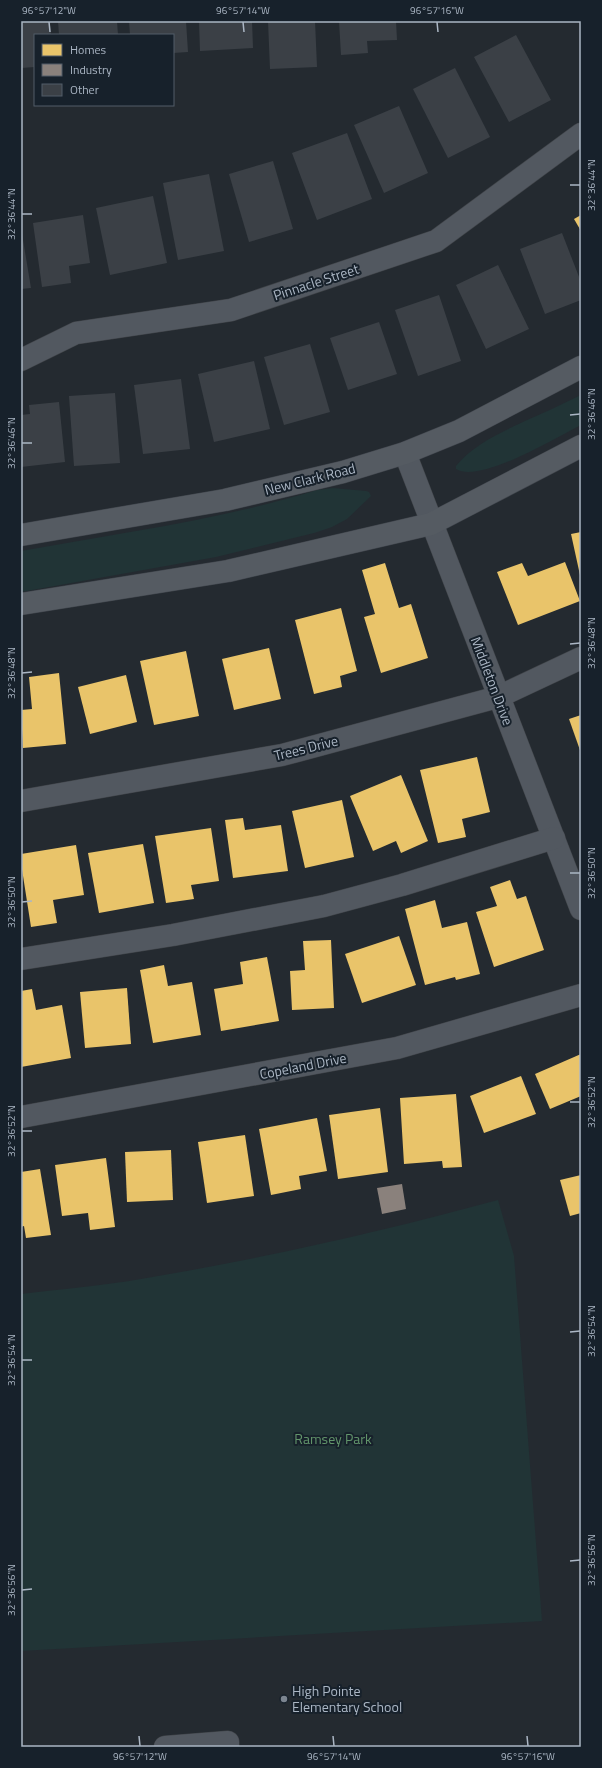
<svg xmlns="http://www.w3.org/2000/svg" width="602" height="1768" viewBox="0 0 602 1768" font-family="'Titillium Web',sans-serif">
<rect width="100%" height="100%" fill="#242a30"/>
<g fill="#213436">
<path d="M581,395V425C557,437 480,484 456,469V466C474,444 500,433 525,421C544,413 562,404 581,395Z"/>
<path d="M333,488L366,491L369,492L371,496L347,519L332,527L314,533L216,557L21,592V551C120,533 220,520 317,490Z"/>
<path d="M498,1200L514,1256L542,1621L21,1651V1294C61,1289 101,1286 141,1279C261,1259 380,1232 498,1200Z"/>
</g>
<g fill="#e9c46a">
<polygon points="581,215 581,231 574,219"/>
<polygon points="581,532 581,575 580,575 571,534"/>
<polygon points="565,562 580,601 518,625 497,572 522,563 528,576"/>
<polygon points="385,563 399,608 411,604 428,658 381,673 364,617 375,614 362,570"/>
<polygon points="341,608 357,671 340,676 342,687 314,694 295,620"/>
<polygon points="269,648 281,699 234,710 222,659"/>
<polygon points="186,651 199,716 154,725 140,661"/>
<polygon points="59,673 66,744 23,748 21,710 32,709 29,677"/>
<polygon points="126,675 137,722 90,734 78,687"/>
<polygon points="581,715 581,753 569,719"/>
<polygon points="477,757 490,812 462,819 466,837 438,843 420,770"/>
<polygon points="401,775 428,841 401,853 396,841 373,851 350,796"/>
<polygon points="342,800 354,857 305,868 292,811"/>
<polygon points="243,818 245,830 281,825 288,871 233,878 225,820"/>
<polygon points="211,828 219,881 191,885 194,899 166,903 155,836"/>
<polygon points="143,844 154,903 99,913 88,853"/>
<polygon points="76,845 84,895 53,900 57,923 31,927 21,863 21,854"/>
<polygon points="510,880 517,899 526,896 544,950 494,967 476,912 497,906 490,887"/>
<polygon points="435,900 442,928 467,922 480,974 456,980 455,977 425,985 405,909"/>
<polygon points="399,936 416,985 362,1003 345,954"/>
<polygon points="331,940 334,1008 292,1010 290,971 305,970 303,941"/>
<polygon points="267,957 279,1021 221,1031 214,989 243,984 240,962"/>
<polygon points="164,965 168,986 192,982 201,1035 153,1043 140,970"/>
<polygon points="127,988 131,1044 85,1048 80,992"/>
<polygon points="32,989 36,1010 62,1005 71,1058 21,1067 21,991"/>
<polygon points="581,1054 581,1096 550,1109 535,1074"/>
<polygon points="521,1076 536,1114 484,1133 470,1096"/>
<polygon points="456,1094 462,1167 443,1168 442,1161 404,1164 400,1098"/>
<polygon points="380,1108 388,1172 338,1179 329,1115"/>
<polygon points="317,1118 327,1171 299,1176 301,1189 271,1195 259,1129"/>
<polygon points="245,1135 254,1196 207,1203 198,1142"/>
<polygon points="171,1150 173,1200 127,1202 125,1152"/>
<polygon points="106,1158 115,1227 90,1230 88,1213 62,1216 55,1165"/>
<polygon points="40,1169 51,1235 26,1238 24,1226 21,1227 21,1172"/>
<polygon points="581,1175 581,1213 570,1216 560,1180"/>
</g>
<polygon fill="#8a817c" points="402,1184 406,1209 382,1214 377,1188"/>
<g fill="#3b4046">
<polygon points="21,21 50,21 51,35 35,35 35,67 21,68"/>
<polygon points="58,21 117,21 118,35 59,35"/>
<polygon points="129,21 186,21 188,52 173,53 173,35 130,35"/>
<polygon points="199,21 252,21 253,48 200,51"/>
<polygon points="268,21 315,21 317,67 270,69"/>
<polygon points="339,21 396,21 397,40 367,41 368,53 341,55"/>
<polygon points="516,35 551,100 509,122 474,57"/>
<polygon points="455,68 490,137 448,158 413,89"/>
<polygon points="399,106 428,173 384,193 354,125"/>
<polygon points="347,133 372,199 317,220 292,153"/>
<polygon points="273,161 293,229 249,242 229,174"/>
<polygon points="209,174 224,251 178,260 163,183"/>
<polygon points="153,196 167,263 110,275 96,208"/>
<polygon points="83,215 90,263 69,266 71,283 42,287 33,223"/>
<polygon points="21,228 31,288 21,289"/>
<polygon points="562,233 581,282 581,300 545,314 520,249"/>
<polygon points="498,265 529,329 486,349 456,285"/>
<polygon points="439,295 461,361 418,376 395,310"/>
<polygon points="379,322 397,374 348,390 330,338"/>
<polygon points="310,344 330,412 284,425 264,357"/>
<polygon points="254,361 270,429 214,442 198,374"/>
<polygon points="181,379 190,449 143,454 134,385"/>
<polygon points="115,393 120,463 74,466 69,396"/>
<polygon points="59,402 65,462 21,467 21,415 30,414 29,405"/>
</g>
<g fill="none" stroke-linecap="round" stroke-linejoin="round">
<defs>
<g id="minor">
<polyline points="21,360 76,333 231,310 436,241 581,134"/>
<polyline points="405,453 581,909"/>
<polyline points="21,801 282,755 498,697 581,658"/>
<polyline points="21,959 173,935 324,906 402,885 554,838"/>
<polyline points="21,1117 397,1048 581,995"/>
<polyline points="165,1747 228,1742 228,1747"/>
</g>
<g id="major">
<polyline points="21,535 225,500 343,472 405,453 459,431 581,367"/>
<polyline points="21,604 228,571 431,524 581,446"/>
</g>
</defs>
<use href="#minor" stroke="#404449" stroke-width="23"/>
<use href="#major" stroke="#41464d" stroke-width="23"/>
<use href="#minor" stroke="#525860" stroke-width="22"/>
<use href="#major" stroke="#555b62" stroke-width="22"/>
</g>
<path fill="none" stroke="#abb6c4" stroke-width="1.5" d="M49,22L50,32M243,22L244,32M437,22L438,32M570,185H580M22,214H32M570,415L580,414M22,443H32M570,644L580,643M22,673L32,672M570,873H580M22,902L32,901M570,1102H580M22,1131H32M570,1332L580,1331M22,1360H32M570,1561L580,1560M22,1590L32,1589M139,1736L140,1746M333,1736L334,1746M527,1736L528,1746"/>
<circle fill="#7c8590" stroke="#17212b" stroke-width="1.5" cx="284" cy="1699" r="4"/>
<g text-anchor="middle" stroke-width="4" stroke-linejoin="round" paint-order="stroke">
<g font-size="14" fill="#abb6c4" stroke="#17212b">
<text transform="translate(316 282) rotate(-18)" y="5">Pinnacle Street</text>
<text transform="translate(310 479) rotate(-14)" y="5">New Clark Road</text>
<text transform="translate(492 681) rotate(69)" y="5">Middleton Drive</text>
<text transform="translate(306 748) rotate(-14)" y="5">Trees Drive</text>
<text transform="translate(303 1066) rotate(-11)" y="5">Copeland Drive</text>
</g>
<g font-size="14" fill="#62956b" stroke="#17212b">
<text x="333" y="1444">Ramsey Park</text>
</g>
<g font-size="14" fill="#abb6c4" stroke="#17212b" text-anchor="start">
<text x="292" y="1696">High Pointe<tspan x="292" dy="16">Elementary School</tspan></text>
</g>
</g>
<rect width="602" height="1768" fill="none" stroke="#17212b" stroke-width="44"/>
<rect x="34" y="34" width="140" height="72" fill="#17212b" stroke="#525d68"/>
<rect x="42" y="44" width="20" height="12" fill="#e9c46a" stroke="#525d68"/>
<text x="70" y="54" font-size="12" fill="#abb6c4">Homes</text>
<rect x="42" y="64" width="20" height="12" fill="#8a817c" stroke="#525d68"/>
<text x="70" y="74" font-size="12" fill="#abb6c4">Industry</text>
<rect x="42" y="84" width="20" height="12" fill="#3b4046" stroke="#525d68"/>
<text x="70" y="94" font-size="12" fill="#abb6c4">Other</text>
<rect x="22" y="22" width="558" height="1724" fill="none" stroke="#abb6c4" stroke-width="1.5"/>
<g font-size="10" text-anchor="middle" fill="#abb6c4">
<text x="49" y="14">96°57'12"W</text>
<text x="243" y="14">96°57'14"W</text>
<text x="437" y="14">96°57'16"W</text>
<text transform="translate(591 185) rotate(-90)" y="4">32°36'44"N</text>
<text transform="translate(11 214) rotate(-90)" y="4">32°36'44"N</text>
<text transform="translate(591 414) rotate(-90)" y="4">32°36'46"N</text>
<text transform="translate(11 443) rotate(-90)" y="4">32°36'46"N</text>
<text transform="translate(591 643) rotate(-90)" y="4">32°36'48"N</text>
<text transform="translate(11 673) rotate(-90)" y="4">32°36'48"N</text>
<text transform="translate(591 873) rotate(-90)" y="4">32°36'50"N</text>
<text transform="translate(11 902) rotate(-90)" y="4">32°36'50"N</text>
<text transform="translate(591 1102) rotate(-90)" y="4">32°36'52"N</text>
<text transform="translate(11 1131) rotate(-90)" y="4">32°36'52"N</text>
<text transform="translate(591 1331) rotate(-90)" y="4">32°36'54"N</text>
<text transform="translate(11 1360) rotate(-90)" y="4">32°36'54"N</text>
<text transform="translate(591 1560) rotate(-90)" y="4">32°36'56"N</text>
<text transform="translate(11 1590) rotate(-90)" y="4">32°36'56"N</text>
<text x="140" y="1760">96°57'12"W</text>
<text x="334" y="1760">96°57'14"W</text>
<text x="528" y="1760">96°57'16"W</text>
</g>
</svg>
